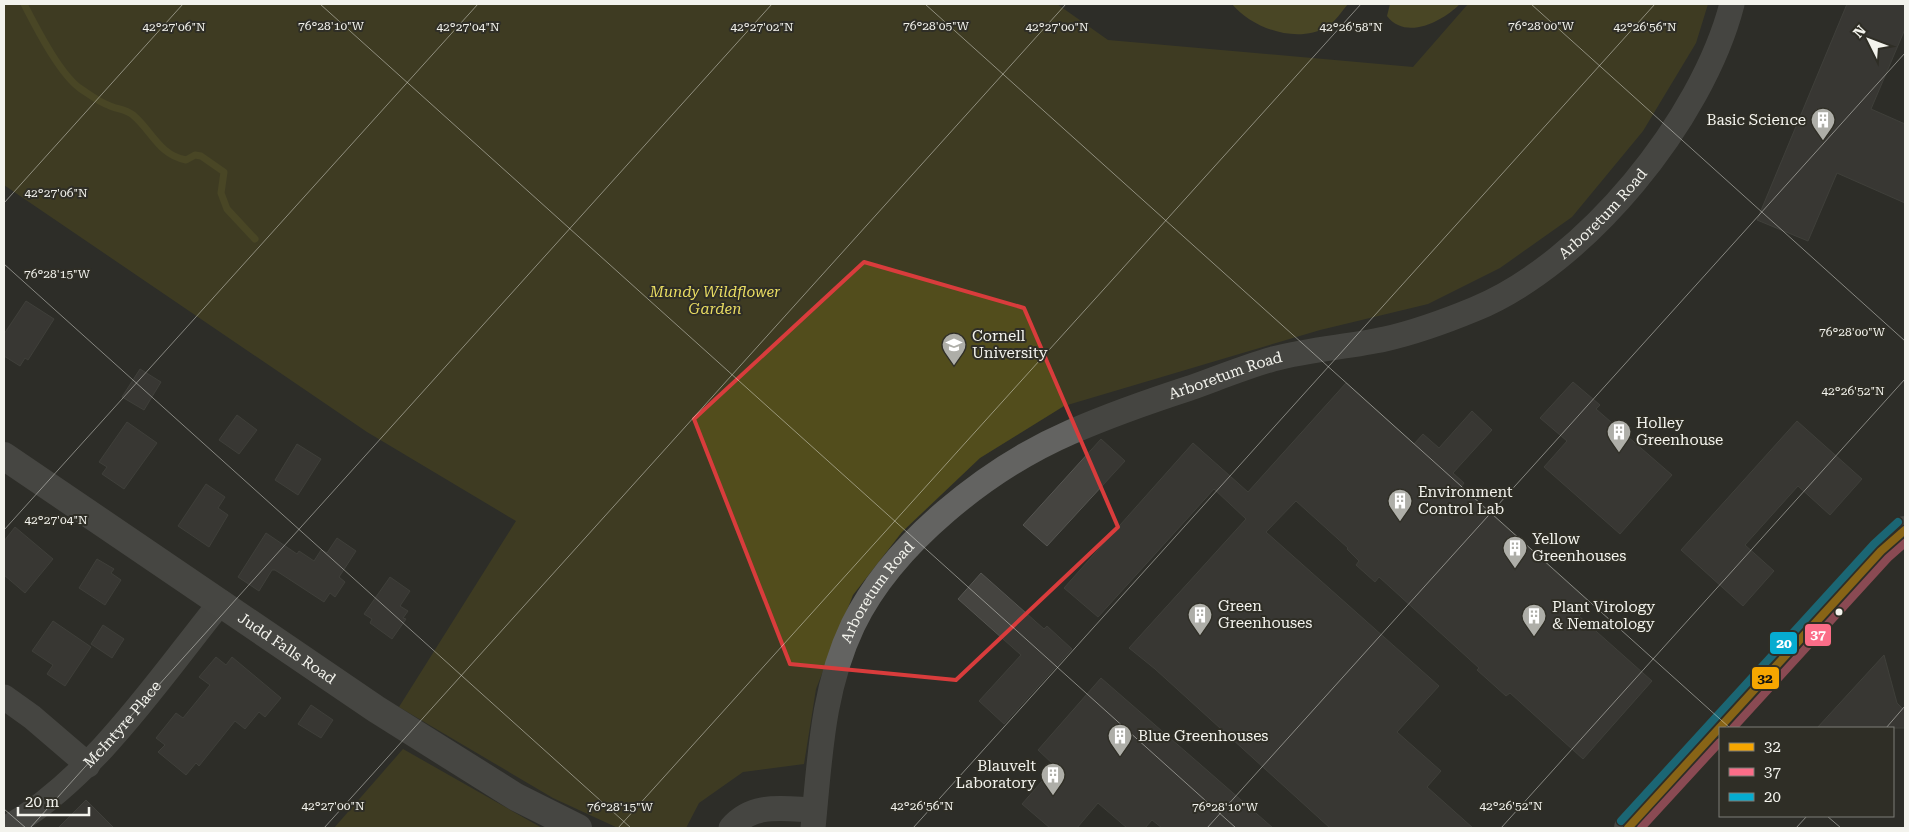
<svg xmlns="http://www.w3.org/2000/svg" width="1909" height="832" viewBox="0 0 1909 832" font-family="'Roboto Serif',serif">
<rect width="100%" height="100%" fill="#2d2d28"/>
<g fill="#524d1c">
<polygon points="4,4 1057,4 1108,40 1413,67 1468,4 1708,4 1696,43 1643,131 1572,217 1500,268 1428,304 1320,330 1064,406 980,458 902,532 853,595 816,689 804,764 743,772 699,803 686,828 618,828 553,798 399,707 516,521 367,432 4,185"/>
<polygon points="403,749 542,828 334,828"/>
</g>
<g fill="#6b6423">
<path d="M1232,4H1348C1342,11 1335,22 1327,27C1297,44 1253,29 1232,4Z"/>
<path d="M1390,4H1460C1443,21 1406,41 1387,16Z"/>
</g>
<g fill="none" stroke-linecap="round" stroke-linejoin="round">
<path stroke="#6b6423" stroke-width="7" d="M24,4C36,27 60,75 81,89C90,95 99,102 108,105C115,109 126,109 133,115C152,131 159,155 186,160L195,155L201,156L224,172L221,193L227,209L255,239"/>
</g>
<g fill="#454440" stroke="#555551">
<polygon points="1847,4 1905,4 1905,29 1871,109 1905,124 1905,203 1837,173 1808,241 1757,220"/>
<polygon points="26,301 54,319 28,360 25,358 20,366 4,356 4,334"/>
<polygon points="140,369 161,382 144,410 122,397"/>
<polygon points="1573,382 1600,405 1596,409 1672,475 1620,534 1544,467 1567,441 1540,418"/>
<polygon points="1346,383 1414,444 1423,434 1439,448 1472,411 1492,430 1453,473 1464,483 1461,487 1590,603 1579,616 1652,681 1583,759 1510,693 1506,696 1477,670 1479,668 1379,577 1375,582 1356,565 1359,561 1347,549 1348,548 1296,501 1266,532 1439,686 1397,732 1441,771 1427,787 1473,828 1330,828 1155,669 1129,648 1246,519 1214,489 1098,617 1064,588 1193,443 1248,492"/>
<polygon points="237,415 257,430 239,454 219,440"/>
<polygon points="1797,421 1862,479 1830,515 1798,486 1745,545 1774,571 1743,606 1681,550"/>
<polygon points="127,422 157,443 124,489 102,474 107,467 99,462"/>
<polygon points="1101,439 1125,461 1047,546 1023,525"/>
<polygon points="297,444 321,459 298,495 275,480"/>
<polygon points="206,484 225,497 218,508 228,515 209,547 178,526"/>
<polygon points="15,527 53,559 25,593 4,575 4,541"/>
<polygon points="266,533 297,554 299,551 314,561 321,550 327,553 337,538 356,551 339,577 345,582 335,597 330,593 324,602 275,570 272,570 259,591 238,577"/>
<polygon points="97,559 114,569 111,573 121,580 105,605 79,588"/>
<polygon points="981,573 1044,629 1047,626 1072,649 1004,724 979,701 1021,655 958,599"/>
<polygon points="390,577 410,591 400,606 408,611 403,618 406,619 392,639 370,623 372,619 364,614"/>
<polygon points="53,621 91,647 65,686 47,674 53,665 32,651"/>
<polygon points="103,625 124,639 112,658 91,644"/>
<polygon points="1884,655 1897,703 1905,711 1905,728 1817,728"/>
<polygon points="216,657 226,665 232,657 281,698 265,717 259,712 245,729 235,721 199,766 196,763 186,775 158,752 165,745 156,738 176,713 183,718 210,685 199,677"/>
<polygon points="1101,678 1201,765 1273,828 1162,828 1152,820 1145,828 1127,828 1098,803 1077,828 1050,828 1022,804 1055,766 1038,750"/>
<polygon points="311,705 333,720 321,738 298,724"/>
<polygon points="86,800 114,828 58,828"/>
</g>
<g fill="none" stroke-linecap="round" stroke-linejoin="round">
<g stroke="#636361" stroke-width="25">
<polyline points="4,697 32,717 88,765"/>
<path id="s1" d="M7,828C95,776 158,680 221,602"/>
<path d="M731,828C753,802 784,809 814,810"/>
<path id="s2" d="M813,828C820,758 822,690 853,625C893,543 988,468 1071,432C1110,415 1150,401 1190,388C1218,378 1245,367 1273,359C1310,349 1348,347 1385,339C1416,332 1446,321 1475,309C1586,263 1702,120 1732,4"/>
</g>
<g stroke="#646462" stroke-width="28">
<path id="s3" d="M4,456L376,709L516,797L578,828"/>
<polyline points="1628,828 1857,577 1881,551 1905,530"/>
</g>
<defs>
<polyline id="bus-1" points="1628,828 1881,551 1905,530"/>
<g id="bus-2">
<polyline points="1733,728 1888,558 1905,543"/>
<polyline points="1641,828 1720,742"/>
</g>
<polyline id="bus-3" points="1621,821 1874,544 1898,522"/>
</defs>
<use href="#bus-1" stroke="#2f2e26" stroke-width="11"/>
<use href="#bus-2" stroke="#2f2e26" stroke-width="11"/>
<use href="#bus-3" stroke="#2f2e26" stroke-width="11"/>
<use href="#bus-1" stroke="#f7a600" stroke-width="8"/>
<use href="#bus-2" stroke="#fb6d88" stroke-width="8"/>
<use href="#bus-3" stroke="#06acd0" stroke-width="8"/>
</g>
<path d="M0 0H1909V832H0ZM864,262L1024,308L1118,527L956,680L790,664L694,419Z" fill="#2d2d28" fill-opacity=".55" fill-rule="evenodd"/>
<path fill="none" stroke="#d93c3c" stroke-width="4" stroke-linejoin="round" d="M864,262L1024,308L1118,527L956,680L790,664L694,419Z"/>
<path fill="none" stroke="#f3f3ed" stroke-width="1" stroke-opacity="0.45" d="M320,4L1236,828M925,4L1730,728M1531,4L1905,341M4,203L183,4M4,264L631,828M4,530L478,4M1886,728L1905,706M4,809L26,828M1827,816L1841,828M30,828L772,4M324,828L1066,4M618,828L1361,4M913,828L1655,4M1207,828L1905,53M1501,828L1905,379M1796,828L1807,816"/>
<defs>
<symbol id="building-pin" viewBox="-11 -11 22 30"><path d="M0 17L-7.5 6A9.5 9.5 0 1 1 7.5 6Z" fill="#aeaea8" stroke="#2f2e26"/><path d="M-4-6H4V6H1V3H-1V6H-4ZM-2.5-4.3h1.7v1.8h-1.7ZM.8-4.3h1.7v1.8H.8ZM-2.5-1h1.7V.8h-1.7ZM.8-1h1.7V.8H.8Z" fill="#fff"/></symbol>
<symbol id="university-pin" viewBox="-11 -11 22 30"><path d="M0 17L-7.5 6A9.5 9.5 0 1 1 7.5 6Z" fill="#aeaea8" stroke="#2f2e26"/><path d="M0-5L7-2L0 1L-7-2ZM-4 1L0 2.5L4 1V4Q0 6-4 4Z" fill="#fff"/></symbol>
</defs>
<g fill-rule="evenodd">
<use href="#building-pin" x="1809" y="106" width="28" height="38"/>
<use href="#university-pin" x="940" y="331" width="28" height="38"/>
<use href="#building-pin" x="1605" y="418" width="28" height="38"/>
<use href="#building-pin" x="1386" y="487" width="28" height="38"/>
<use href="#building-pin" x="1501" y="534" width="28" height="38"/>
<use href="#building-pin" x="1186" y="601" width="28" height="38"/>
<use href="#building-pin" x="1520" y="602" width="28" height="38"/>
<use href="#building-pin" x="1106" y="722" width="28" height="38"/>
<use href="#building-pin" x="1039" y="761" width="28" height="38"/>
</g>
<circle fill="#f3f3ed" stroke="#2f2e26" stroke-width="2" cx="1839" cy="612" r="4.5"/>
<g text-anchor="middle" stroke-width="4" stroke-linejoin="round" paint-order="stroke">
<g font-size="15" fill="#f3f3ed" stroke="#2f2e26" text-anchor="start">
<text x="1806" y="125" text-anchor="end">Basic Science</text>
<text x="972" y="341">Cornell<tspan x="972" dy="17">University</tspan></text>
<text x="1636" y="428">Holley<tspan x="1636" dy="17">Greenhouse</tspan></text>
<text x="1418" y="497">Environment<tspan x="1418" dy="17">Control Lab</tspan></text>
<text x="1532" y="544">Yellow<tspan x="1532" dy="17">Greenhouses</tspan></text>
<text x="1218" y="611">Green<tspan x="1218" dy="17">Greenhouses</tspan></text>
<text x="1552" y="612">Plant Virology<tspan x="1552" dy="17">&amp; Nematology</tspan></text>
<text x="1138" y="741">Blue Greenhouses</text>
<text x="1036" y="771" text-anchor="end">Blauvelt<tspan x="1036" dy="17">Laboratory</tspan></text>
</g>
<g font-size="15" fill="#f3f3ed" stroke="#2f2e26">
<text dy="5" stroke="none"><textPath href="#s2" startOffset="1089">Arboretum Road</textPath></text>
<text dy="5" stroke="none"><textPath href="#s2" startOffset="669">Arboretum Road</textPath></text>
<text dy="5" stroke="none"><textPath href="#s2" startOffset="249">Arboretum Road</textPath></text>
<text dy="5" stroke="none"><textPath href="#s3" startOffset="342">Judd Falls Road</textPath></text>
<text dy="5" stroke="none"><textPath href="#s1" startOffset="156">McIntyre Place</textPath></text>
</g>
<g font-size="15" font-style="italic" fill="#eadd62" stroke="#2f2e26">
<text x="715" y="297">Mundy Wildflower<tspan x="715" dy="17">Garden</tspan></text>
</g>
</g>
<g font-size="12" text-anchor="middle" fill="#f3f3ed" stroke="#2f2e26" stroke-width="4" stroke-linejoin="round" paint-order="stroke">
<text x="331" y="30">76°28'10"W</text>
<text x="936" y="30">76°28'05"W</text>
<text x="1541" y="30">76°28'00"W</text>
<text x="174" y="31">42°27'06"N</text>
<text x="468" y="31">42°27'04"N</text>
<text x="762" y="31">42°27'02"N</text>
<text x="1057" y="31">42°27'00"N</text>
<text x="1351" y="31">42°26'58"N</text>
<text x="1645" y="31">42°26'56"N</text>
<text x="56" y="197">42°27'06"N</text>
<text x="57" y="278">76°28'15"W</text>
<text x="1852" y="336">76°28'00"W</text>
<text x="1853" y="395">42°26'52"N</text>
<text x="56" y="524">42°27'04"N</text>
<text x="333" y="810">42°27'00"N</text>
<text x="922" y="810">42°26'56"N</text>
<text x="1511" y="810">42°26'52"N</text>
<text x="620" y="811">76°28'15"W</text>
<text x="1225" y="811">76°28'10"W</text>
</g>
<g stroke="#2f2e26" stroke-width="2">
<rect x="1804" y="623" width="28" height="24" rx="5" fill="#fb6d88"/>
<rect x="1769" y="631" width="29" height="24" rx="5" fill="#06acd0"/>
<rect x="1751" y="666" width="29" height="24" rx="5" fill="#f7a600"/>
</g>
<g font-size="14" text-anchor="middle" font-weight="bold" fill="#fff">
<text x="1818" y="639">37</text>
<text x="1784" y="648">20</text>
</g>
<g font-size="14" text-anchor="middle" font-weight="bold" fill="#111">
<text x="1765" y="683">32</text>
</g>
<rect width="1909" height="832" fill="none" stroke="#f3f3ed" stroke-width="10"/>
<rect x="1719" y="727" width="175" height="90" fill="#2f2e26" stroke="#7d7d76"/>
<rect x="1729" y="743" width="25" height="8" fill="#f7a600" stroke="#7d7d76"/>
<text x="1764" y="752" font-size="15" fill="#f3f3ed">32</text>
<rect x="1729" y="768" width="25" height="8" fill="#fb6d88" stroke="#7d7d76"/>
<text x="1764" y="777" font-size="15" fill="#f3f3ed">37</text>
<rect x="1729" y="793" width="25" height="8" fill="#06acd0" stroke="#7d7d76"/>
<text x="1764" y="802" font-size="15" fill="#f3f3ed">20</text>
<g transform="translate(1869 40) rotate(312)" stroke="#2f2e26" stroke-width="4" paint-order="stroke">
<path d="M0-4L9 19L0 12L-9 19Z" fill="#f3f3ed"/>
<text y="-8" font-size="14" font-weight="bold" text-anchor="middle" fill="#f3f3ed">N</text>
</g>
<path d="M18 807v8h71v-8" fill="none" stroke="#f3f3ed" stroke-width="2.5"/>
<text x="25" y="807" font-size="15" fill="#f3f3ed" stroke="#2f2e26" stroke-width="4" paint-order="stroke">20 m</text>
</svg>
